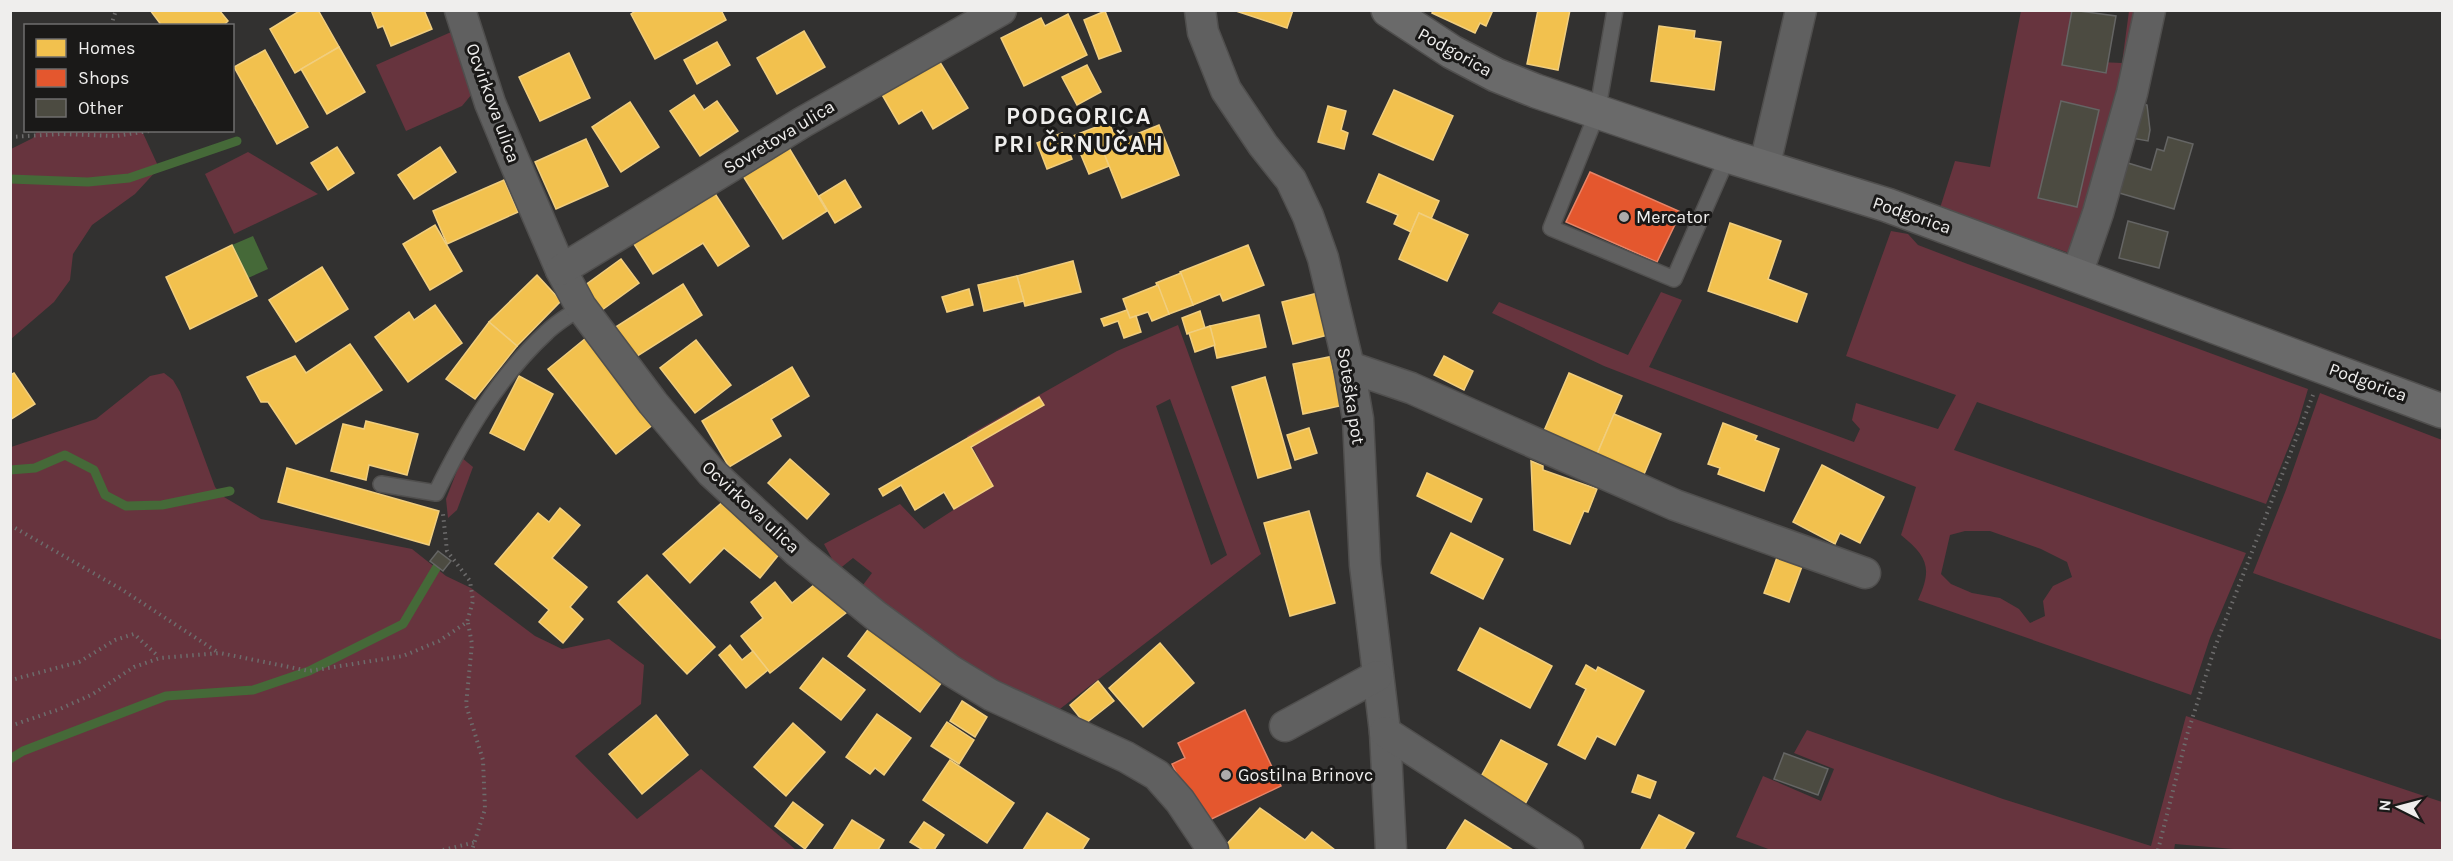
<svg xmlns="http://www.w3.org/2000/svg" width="2453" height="861" viewBox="0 0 2453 861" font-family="Karla,sans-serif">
<rect width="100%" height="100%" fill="#323130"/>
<g fill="#67343e" fill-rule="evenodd">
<polygon points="2021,11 2072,11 2066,49 2099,62 2122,63 2129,11 2144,11 2130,82 2069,253 1940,208 1955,161 1990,167"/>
<polygon points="458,29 472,94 462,106 406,131 376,65"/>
<polygon points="37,131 142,131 159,168 135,194 92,225 73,254 70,280 54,302 11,339 11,149 33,138"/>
<polygon points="248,152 318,194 234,234 205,174"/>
<path d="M1891,231L1908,234L1918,245L1965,263L2308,389L2298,423L2266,504L1977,402L1954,450L2246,553L2210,638L2191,695L1918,600C1933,568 1927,556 1901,535L1916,487L1604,366L1492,313L1499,302L1628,355L1661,292L1682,300L1649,367L1854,442L1860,429L1852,420L1856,403L1938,429L1956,395L1846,356ZM1965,531H1990L2041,549L2067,562L2072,577L2053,586L2043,601L2045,616L2030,623L2019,609L2000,598L1972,593L1951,584L1941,574L1950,535Z"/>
<path d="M1178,325L1261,554L1056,712L973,673L860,589L872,573L853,558L838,570L824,544L900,504L924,529L992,485L967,436L1117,351ZM1170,399L1227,555L1211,565L1156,406Z"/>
<polygon points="164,373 173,380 180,392 215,487 224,497 261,519 412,549 446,576 471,588 535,636 562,649 609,639 644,665 641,704 575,756 637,819 701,769 796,850 11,850 11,447 96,419 150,376"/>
<polygon points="2320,393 2442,440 2442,640 2253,573 2286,490"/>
<polygon points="462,458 473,467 457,510 448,518 446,499"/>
<polygon points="2186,716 2442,802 2442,850 2245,850 2175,844 2174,850 1771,850 1736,837 1763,776 1821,801 1834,769 1794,753 1807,730 2003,799 2151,846"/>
</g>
<polygon fill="#456938" points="253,236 268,269 248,278 232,245"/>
<g fill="#f2c14e" stroke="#f1ce7e" stroke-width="1.5">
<polygon points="150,10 219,10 228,21 223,26 162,26"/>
<polygon points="301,10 318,10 339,47 295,73 270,29"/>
<polygon points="371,10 424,10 432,29 391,46 383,26 378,28"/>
<polygon points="637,10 721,10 726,20 655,59 631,14"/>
<polygon points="1233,10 1293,10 1287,28"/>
<polygon points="1433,10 1493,10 1486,26 1480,23 1475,33 1432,13"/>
<polygon points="1538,10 1570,10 1558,70 1527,64"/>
<polygon points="1105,11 1121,51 1099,59 1084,20"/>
<polygon points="1068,14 1087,55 1024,86 1001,38 1041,18 1045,26"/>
<polygon points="1659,26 1695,31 1694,38 1721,42 1714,90 1651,81"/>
<polygon points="804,31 825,67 777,94 757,58"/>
<polygon points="717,42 730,65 697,84 684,60"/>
<polygon points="339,47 365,92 327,114 301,69"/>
<polygon points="265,50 308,127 277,144 234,67"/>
<polygon points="569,53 590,98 540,121 519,77"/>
<polygon points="938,59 968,108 933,129 922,110 899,124 881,93"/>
<polygon points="1087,65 1101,92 1077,105 1062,77"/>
<polygon points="1394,90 1453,116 1433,160 1373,134"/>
<polygon points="694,95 704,110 717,101 738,131 700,156 670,111"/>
<polygon points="630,102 659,147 621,172 592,127"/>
<polygon points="1328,106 1346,111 1341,130 1348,133 1344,149 1318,142"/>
<polygon points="1109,122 1113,132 1121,129 1125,139 1102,148 1109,166 1089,174 1073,136"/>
<polygon points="1159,125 1179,175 1122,198 1102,148"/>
<polygon points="1062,133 1072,159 1047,169 1037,143"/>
<polygon points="586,139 608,186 556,209 535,162"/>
<polygon points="337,147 354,173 328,190 311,163"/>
<polygon points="440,147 456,172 414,199 398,175"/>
<polygon points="789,148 827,211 783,239 743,176"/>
<polygon points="1379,174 1439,201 1431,219 1419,213 1411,232 1394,224 1398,215 1367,202"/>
<polygon points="504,180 518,212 447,244 433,211"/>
<polygon points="845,180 861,207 835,223 819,196"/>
<polygon points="712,189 749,246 718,266 703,243 653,274 632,241"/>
<polygon points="1419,213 1468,235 1447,281 1399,259"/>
<polygon points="1730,223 1781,241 1768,279 1807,294 1797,322 1708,291"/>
<polygon points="435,225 462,271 430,290 403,244"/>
<polygon points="232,245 257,296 190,329 166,277"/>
<polygon points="1248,245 1264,285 1223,301 1220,294 1193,305 1180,272"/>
<polygon points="621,259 639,283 602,310 584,286"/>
<polygon points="1073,261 1081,292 1025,306 1017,276"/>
<polygon points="322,267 348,309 296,342 269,300"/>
<polygon points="1181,273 1193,305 1169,314 1156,283"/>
<polygon points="537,275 561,301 517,346 489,322"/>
<polygon points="1017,276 1024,301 984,311 978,285"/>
<polygon points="683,284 702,315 631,360 611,330"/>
<polygon points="1158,285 1169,314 1152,321 1148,312 1130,318 1123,299"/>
<polygon points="969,289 973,305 947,312 942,297"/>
<polygon points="1318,293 1328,335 1293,344 1282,302"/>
<polygon points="435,305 462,343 408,382 375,337 409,312 414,320"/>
<polygon points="1127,310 1130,318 1136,316 1141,332 1124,338 1118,321 1104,326 1101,319"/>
<polygon points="1200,311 1205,328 1187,334 1182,318"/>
<polygon points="1259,315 1266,347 1217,358 1210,326"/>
<polygon points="489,322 517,346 475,399 446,379"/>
<polygon points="1210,326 1215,345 1195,352 1189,333"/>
<polygon points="586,338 654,424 616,454 548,369"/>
<polygon points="696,340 731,385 695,413 660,368"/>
<polygon points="350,344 382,390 296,444 268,402 261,402 247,377 295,356 306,373"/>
<polygon points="1334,356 1344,405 1303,414 1293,364"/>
<polygon points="1444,356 1473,371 1464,390 1434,375"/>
<polygon points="792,367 809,396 771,419 781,436 729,467 702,421"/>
<polygon points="14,373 35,404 10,420 10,375"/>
<polygon points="1569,373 1622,396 1593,463 1540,440"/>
<polygon points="519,376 553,394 524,450 490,433"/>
<polygon points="1265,377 1291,468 1258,478 1232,387"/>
<polygon points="1039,397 1044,405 971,447 993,486 954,509 944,492 915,510 901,485 883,496 879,489"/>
<polygon points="1614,414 1661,434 1642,479 1595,459"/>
<polygon points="366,421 418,434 407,475 369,465 366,480 331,471 343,424 364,429"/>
<polygon points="1723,423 1757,436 1755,440 1779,449 1764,491 1718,474 1720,468 1708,464"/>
<polygon points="1309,428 1317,453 1295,460 1287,435"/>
<polygon points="790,459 829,494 807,519 768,483"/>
<polygon points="1531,461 1543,466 1543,470 1597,489 1588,512 1584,511 1570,544 1534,530"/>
<polygon points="1822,465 1884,497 1860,543 1840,533 1835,544 1793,522"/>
<polygon points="287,468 439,511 429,545 278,502"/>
<polygon points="1427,473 1482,499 1471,522 1417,496"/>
<polygon points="726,499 784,548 760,578 724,548 690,583 663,554"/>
<polygon points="560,508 580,525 552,558 587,587 570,607 583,619 563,643 539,622 549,610 495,564 538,513 549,522"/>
<polygon points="1309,511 1335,603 1290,616 1264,523"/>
<polygon points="1451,533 1503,559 1483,599 1431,573"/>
<polygon points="1779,552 1804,561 1789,602 1764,593"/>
<polygon points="647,575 715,647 687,674 618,602"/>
<polygon points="820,580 846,613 770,673 741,636 763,618 751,602 775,582 792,603"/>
<polygon points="870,627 942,682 920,712 848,656"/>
<polygon points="1480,628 1552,666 1530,708 1458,670"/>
<polygon points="1160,643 1194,683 1143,727 1109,688"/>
<polygon points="730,645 742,660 753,651 768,670 746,688 719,655"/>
<polygon points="823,658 865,690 841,720 800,688"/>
<polygon points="1586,665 1596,671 1598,667 1644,691 1615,745 1597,736 1585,759 1558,745 1586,689 1576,684"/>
<polygon points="1098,681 1114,701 1085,724 1070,705"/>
<polygon points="962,701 987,717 975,737 950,721"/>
<polygon points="877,714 911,738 884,775 875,768 870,774 846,757"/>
<polygon points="656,715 688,755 642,794 609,754"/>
<polygon points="947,722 974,740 959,764 931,746"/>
<polygon points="793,723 825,752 786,796 754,767"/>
<polygon points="1501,740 1547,764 1524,806 1478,782"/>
<polygon points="950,760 1014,803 987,843 923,800"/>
<polygon points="1638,775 1656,782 1650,798 1632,792"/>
<polygon points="793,802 823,825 805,849 775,826"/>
<polygon points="1260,808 1305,840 1312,832 1335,850 1230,850 1225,846"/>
<polygon points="1047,813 1089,839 1082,850 1023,850"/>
<polygon points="1659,815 1694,833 1684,850 1641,849"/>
<polygon points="852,820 884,840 878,850 833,850"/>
<polygon points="1465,820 1513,850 1446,850"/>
<polygon points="924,822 944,835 934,850 923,850 910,842"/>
</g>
<g fill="#e4572e" stroke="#e78467" stroke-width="1.5">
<polygon points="1590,172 1681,212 1657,262 1566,222"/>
<polygon points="1245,710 1281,786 1201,824 1172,764 1185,758 1178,743"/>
</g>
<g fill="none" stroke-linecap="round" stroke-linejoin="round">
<g stroke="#456938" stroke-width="9">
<polyline points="10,179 88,182 129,178 237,141"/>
<polyline points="10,470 35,468 65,455 94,470 105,495 126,506 162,505 230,491"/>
<polyline points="10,759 23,751 166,696 253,690 309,671 403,624 441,560"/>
</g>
</g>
<g fill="#4c4b41" stroke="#656564" stroke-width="1.5">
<polygon points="2072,10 2116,16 2106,73 2062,65"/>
<polygon points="2061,101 2099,110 2077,207 2038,198"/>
<polygon points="2136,102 2147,105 2150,130 2148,141 2126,137"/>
<polygon points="2168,137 2193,144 2174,209 2109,190 2118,160 2151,170 2157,149 2164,151"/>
<polygon points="2128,221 2168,232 2159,268 2119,258"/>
<polygon points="438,551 451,561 443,571 430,561"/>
<polygon points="1784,753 1828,769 1818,795 1774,779"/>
</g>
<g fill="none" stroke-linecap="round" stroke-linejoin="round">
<defs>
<g id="service">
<polyline points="1615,10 1597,113 1551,228 1674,279 1728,156"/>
<path d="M381,484L436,493C465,434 498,377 547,332C557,322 570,315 581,307"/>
</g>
<g id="minor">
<polyline points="460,10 490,103 512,156 561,270 581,307 653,403 711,472 798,552 875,615 950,670 991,695 1126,757 1157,775 1180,801 1213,850"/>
<polyline points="1200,10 1203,32 1226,90 1263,145 1291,180 1308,216 1323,258 1349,367 1358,419 1365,565 1385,732 1391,850"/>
<polyline points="1764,168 1801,10"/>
<polyline points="561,270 803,122 1001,10"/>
<polyline points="2077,274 2098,213 2132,93 2150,10"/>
<polyline points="1349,367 1411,388 1675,505 1865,573"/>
<polyline points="1285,726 1377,676"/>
<polyline points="1385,732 1568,850"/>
</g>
<polyline id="secondary" points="1388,10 1452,52 1496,75 1536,91 1728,156 1887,205 2442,411"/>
</defs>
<use href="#service" stroke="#504f4e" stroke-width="18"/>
<use href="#minor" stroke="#504f4e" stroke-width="33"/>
<use href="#secondary" stroke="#504f4e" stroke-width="36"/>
<g stroke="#6d6c6c" stroke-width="4" stroke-dasharray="1.5 4.5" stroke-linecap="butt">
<polyline points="111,26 116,10"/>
<polyline points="10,137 61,134 116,136 155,130"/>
<polyline points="10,525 121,589 219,653"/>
<polyline points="468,623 472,644 466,705 483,760 485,809 472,850"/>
<polyline points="10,676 15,679 79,662 115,640 134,634 159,657"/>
<polyline points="10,726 60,709 93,694 134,667 160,658 220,653 309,671 403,656 439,641 467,622 473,601 470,581 447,551 443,514"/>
<polyline points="443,850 476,842"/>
<polyline points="2158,850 2187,735 2215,647 2313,395"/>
</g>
<use href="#service" stroke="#606060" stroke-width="15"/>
<use href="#minor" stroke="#606060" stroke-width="30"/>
<use href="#secondary" stroke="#6a6a6a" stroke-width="33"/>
</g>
<g fill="#adacab" stroke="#1a1918" stroke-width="2">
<circle cx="1624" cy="217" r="6"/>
<circle cx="1226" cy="775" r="6"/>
</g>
<g text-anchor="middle" stroke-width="6" stroke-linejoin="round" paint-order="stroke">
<g font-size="18" fill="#efeeed" stroke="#1a1918">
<text transform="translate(1455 52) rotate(29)" y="6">Podgorica</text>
<text transform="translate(493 103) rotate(70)" y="6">Ocvirkova ulica</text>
<text transform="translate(779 137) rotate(-31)" y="6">Sovretova ulica</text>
<text transform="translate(1912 215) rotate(19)" y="6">Podgorica</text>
<text transform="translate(2368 382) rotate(20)" y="6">Podgorica</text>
<text transform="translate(1351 396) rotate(81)" y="6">Soteška pot</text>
<text transform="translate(751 507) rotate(43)" y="6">Ocvirkova ulica</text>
</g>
<g font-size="18" fill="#efeeed" stroke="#1a1918" text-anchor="start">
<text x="1636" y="223">Mercator</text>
<text x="1238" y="781">Gostilna Brinovc</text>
</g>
<g font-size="24" font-weight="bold" letter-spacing="1.5" fill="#efeeed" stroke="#1a1918">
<text x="1079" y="124">PODGORICA<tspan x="1079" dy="28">PRI ČRNUČAH</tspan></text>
</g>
</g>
<rect width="2453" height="861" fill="none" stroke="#efeeed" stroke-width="24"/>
<rect x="24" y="24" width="210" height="108" fill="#1a1918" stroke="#6f6e6d" stroke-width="1.5"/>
<rect x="36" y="39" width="30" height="18" fill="#f2c14e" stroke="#6f6e6d" stroke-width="1.5"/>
<text x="78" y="54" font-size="18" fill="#efeeed">Homes</text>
<rect x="36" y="69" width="30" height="18" fill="#e4572e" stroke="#6f6e6d" stroke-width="1.5"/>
<text x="78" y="84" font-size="18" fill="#efeeed">Shops</text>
<rect x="36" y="99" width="30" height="18" fill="#4c4b41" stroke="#6f6e6d" stroke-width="1.5"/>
<text x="78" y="114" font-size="18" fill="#efeeed">Other</text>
<g transform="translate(2399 807) rotate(276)" stroke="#1a1918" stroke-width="4.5" paint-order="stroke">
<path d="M0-4.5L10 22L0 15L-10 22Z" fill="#efeeed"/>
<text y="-9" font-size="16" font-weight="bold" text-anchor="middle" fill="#efeeed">N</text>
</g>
</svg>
